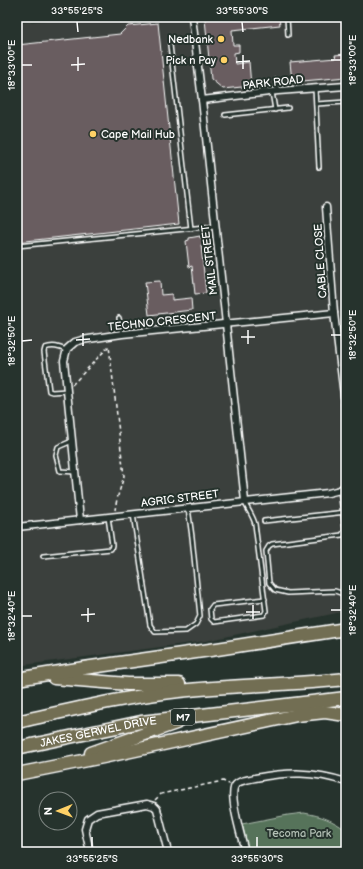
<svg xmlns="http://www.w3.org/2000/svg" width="363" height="869" viewBox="0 0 363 869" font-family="'Balsamiq Sans',sans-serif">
<rect width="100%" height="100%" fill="#26332d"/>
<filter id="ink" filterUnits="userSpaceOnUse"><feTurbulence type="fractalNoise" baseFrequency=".025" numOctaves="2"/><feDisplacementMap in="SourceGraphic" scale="8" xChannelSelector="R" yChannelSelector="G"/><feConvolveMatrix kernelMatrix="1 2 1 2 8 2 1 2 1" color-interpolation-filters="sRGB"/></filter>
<g filter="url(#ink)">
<polygon fill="#3a403c" points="74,17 346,17 346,611 206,641 17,666 17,23"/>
<path fill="#56735a" stroke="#aab9ac" d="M304,813C322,816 332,820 346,830V852H249L242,824L288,815Z"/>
<g fill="#695d60" stroke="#fff">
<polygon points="207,17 279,17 280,25 232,30 233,45 239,45 239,52 234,53 235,64 249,62 251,86 223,89 211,79 205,19"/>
<polygon points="158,23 179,224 17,242 17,45 120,34 128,26"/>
<polygon points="346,54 346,77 292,82 290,62 336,58 335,55"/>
<polygon points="200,236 200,238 205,238 206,244 201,245 206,293 195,294 192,266 189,267 186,241 189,240 189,238"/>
<polygon points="160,281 161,295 172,294 172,300 191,298 192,310 149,315 145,282"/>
</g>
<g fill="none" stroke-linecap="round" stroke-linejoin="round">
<defs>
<g id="lane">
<polyline points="287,17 288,35"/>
<polyline points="170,45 191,229"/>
<polyline points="277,80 278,91"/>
<polyline points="261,82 262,93"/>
<polyline points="315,88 319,167"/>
<polyline points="272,92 275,110"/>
<polyline points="316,104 346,102"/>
<polyline points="225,115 288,108"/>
<polyline points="17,246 215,226"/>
<polyline points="119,318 122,334"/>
<path d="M66,350C59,347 53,345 45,348L44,352L49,391L52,392L67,391"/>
<polyline points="72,441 58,447 56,455 60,471 75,472"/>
<polyline points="340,490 345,530 342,535 272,544 269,546 266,551 269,583 275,590 288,593 335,591 346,595"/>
<path d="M245,503C248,510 253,516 255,524L266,611L264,615L214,622L211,619L210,609L213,605L265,599"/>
<polyline points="133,514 150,625 155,632 186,631 196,624 200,616 192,537 188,508"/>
<polyline points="264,521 346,512"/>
<polyline points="43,556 111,549 112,545 108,517"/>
</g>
<g id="street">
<polyline points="192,17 202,100 245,501"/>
<polyline points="202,100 278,91 346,86"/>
<polyline points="326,207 334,313 346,412"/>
<polyline points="80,520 64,361 67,349 75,342 82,340 122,334 334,313"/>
<polyline points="17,527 328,493 340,490 346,485"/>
<polyline points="90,852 85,829 88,819 97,813 147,804 154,806 157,809 168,852"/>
<path d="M245,852C242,838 230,801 234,788C236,780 248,780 255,778C288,772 313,771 346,782"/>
</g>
<g id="highway">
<polyline points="54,678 128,684 179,684"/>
<polyline points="17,679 84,668 217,649 346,629"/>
<path d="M17,722C71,710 124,697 179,691C234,685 290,685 346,679"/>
<path id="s1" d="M17,748L141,722L346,698"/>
<polyline points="91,753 176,723"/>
<polyline points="17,774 103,757 297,715 325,712 346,715"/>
</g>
</defs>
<use href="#lane" stroke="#fff" stroke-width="6"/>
<use href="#street" stroke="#fff" stroke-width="9"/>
<use href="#highway" stroke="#fff" stroke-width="15"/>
<g stroke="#fff" stroke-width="1.5" stroke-dasharray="4 3" stroke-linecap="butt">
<polyline points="72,385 109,346 124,476 117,499 115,510"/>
<polyline points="155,800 161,794 223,781 229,784"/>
</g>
<use href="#lane" stroke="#26332d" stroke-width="3"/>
<use href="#street" stroke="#26332d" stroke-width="6"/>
<use href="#highway" stroke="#726e52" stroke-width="12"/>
</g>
</g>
<path fill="none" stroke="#fff" stroke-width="1.5" d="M77,22L78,32M242,22L243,32M243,55V69M78,57V71M331,60H341M236,62L250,61M22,65H32M71,65L85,64M248,330V344M83,333V346M331,335H341M241,337H255M76,340L90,339M22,341L32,340M253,605V619M88,608V622M331,610H341M246,612H260M81,615L95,614M22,616H32M92,837V847M257,837V847"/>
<g fill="#ffd166" stroke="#26332d" stroke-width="1.5">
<circle cx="221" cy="39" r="4"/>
<circle cx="224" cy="60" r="4"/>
<circle cx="93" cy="134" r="4"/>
</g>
<g text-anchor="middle" stroke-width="4" stroke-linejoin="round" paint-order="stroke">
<rect fill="#26332d" stroke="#bec2c0" stroke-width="1" x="171" y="709" width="24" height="16" rx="3"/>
<g font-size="10" font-weight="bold" fill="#fff">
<text x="183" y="721">M7</text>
</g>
<g font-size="11" fill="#fff" stroke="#26332d" text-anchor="end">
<text x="213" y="43">Nedbank</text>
<text x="216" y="64">Pick n Pay</text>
<text x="101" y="138" text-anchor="start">Cape Mail Hub</text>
</g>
<g font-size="11" fill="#fff" stroke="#26332d">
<text transform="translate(273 82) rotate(-6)" y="4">PARK ROAD</text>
<text transform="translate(209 260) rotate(-97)" y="4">MAIL STREET</text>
<text transform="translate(320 261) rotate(-94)" y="4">CABLE CLOSE</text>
<text transform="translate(162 321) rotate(-6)" y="4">TECHNO CRESCENT</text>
<text transform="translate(180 498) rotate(-7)" y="4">AGRIC STREET</text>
<text dy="4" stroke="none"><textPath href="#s1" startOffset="83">JAKES GERWEL DRIVE</textPath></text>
</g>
<g font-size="11" fill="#b3c0b5" stroke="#26332d">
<text x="299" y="837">Tecoma Park</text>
</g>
</g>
<rect width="363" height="869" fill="none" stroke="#26332d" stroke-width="44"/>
<g transform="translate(58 811) rotate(269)"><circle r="19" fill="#26332d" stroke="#7d8581"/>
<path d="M0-3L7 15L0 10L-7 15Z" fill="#ffd166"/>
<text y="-6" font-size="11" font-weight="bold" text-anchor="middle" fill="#ffffff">N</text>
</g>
<rect x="22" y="22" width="319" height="825" fill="none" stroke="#fff" stroke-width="1.5"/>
<g font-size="10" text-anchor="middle" fill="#fff">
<text x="77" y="14">33°55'25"S</text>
<text x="242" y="14">33°55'30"S</text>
<text transform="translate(352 60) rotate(-90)" y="4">18°33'00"E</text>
<text transform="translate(11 65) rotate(-90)" y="4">18°33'00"E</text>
<text transform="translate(352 335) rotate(-90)" y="4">18°32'50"E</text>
<text transform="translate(11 341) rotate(-90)" y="4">18°32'50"E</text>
<text transform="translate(352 610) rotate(-90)" y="4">18°32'40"E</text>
<text transform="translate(11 616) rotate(-90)" y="4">18°32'40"E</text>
<text x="92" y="862">33°55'25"S</text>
<text x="257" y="862">33°55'30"S</text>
</g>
</svg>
